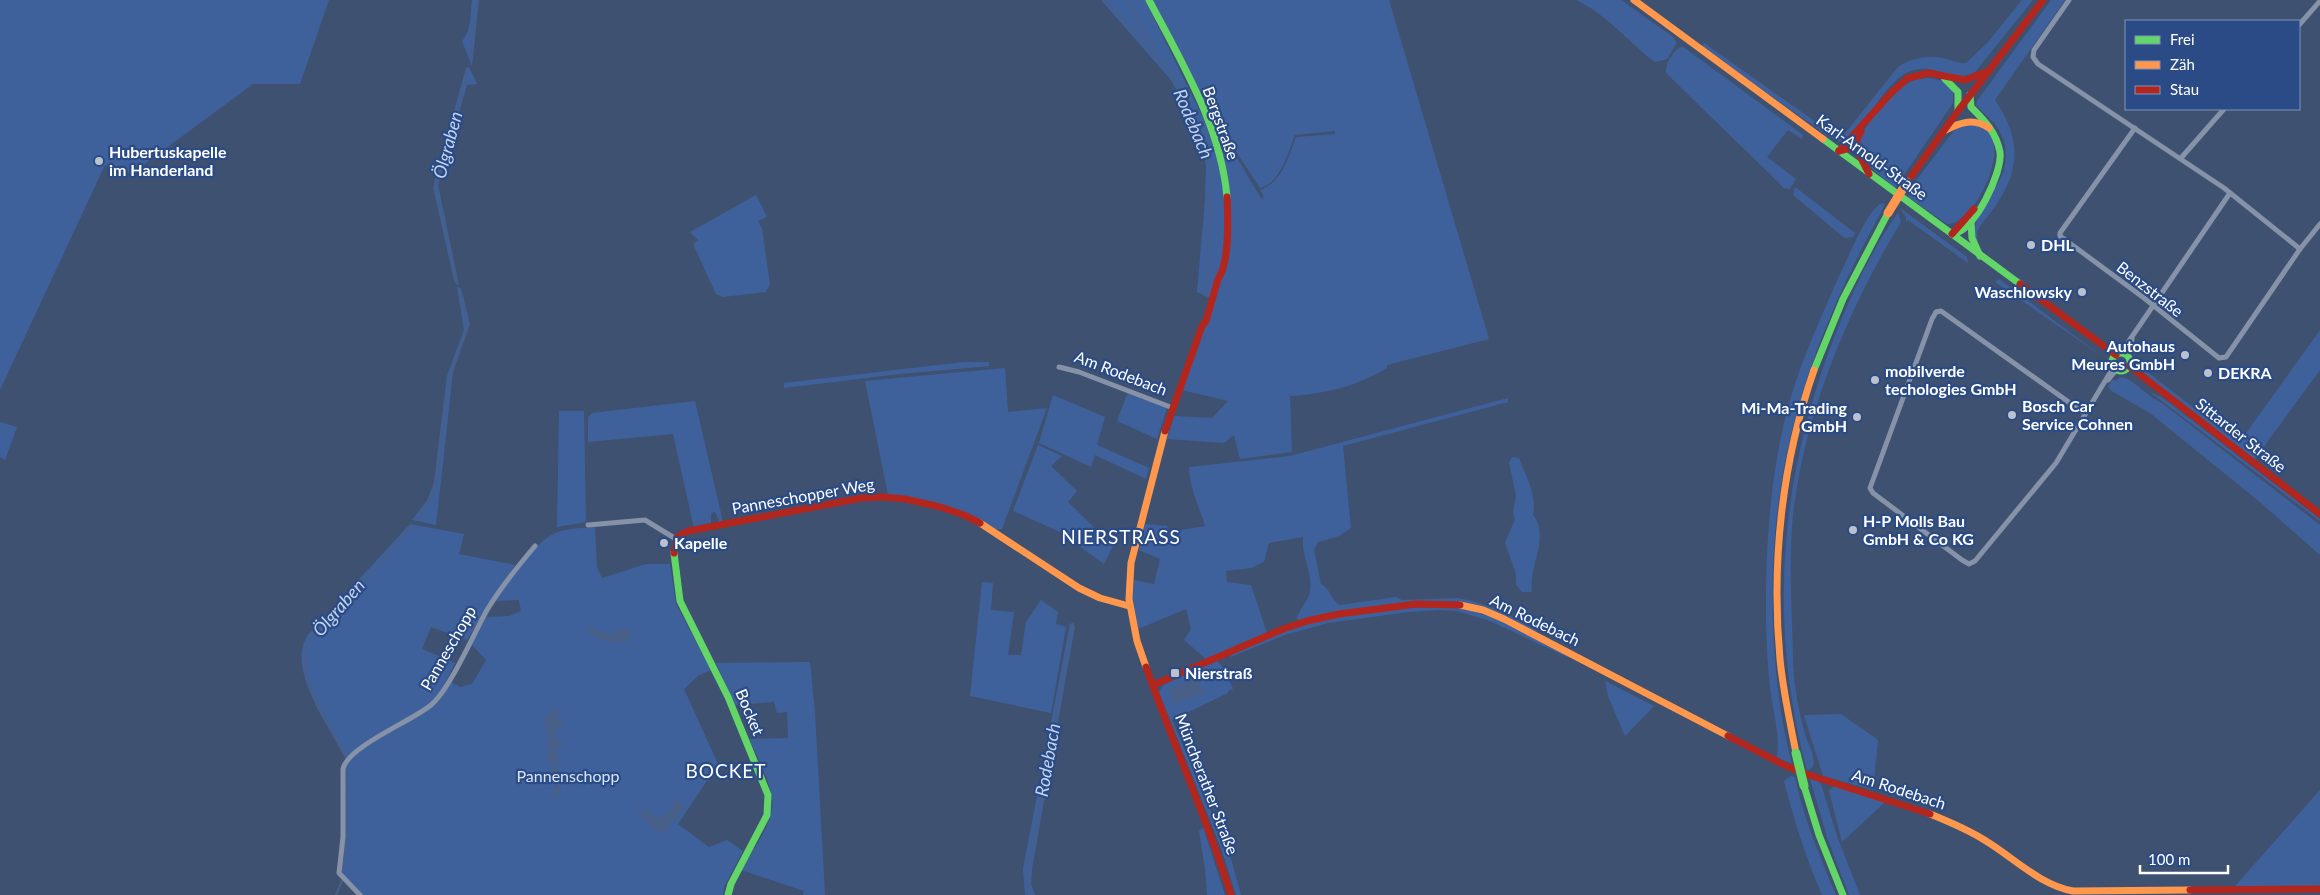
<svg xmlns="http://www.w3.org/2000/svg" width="2320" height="895" viewBox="0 0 2320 895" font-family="Lato,sans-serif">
<rect width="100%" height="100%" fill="#3f5171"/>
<g fill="#3f619b">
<polygon points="0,0 329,0 300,84 253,84 131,174 105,165 0,390"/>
<path d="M472,0H479L472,66L462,41C472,31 470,13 472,0Z"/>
<path d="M1101,0H1145L1204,120L1215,151L1229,150L1234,153L1261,198L1264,197L1260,190C1282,183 1289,156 1296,137L1335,134V131L1295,135C1288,152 1281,183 1260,188L1235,150L1229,146H1220L1204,106L1152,0H1389L1489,339L1387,365V368C1354,387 1329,393 1290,396L1292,452L1240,459L1234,435L1224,443L1167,439L1174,416L1212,418L1228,401L1182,390L1214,300L1197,292L1205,200L1206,166L1204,156L1189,114L1171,80Z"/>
<path d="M1576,0H1621L1673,37L1677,43L1667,59L1655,62C1628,42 1608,15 1576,0Z"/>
<path d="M2022,0H2033L1975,72C1953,85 1933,60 1908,72C1882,84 1864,132 1841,142L1831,138L1701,47L1704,43L1830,132L1842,137L1898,67C1913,57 1930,55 1947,59C1954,61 1959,64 1966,63L1988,42Z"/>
<path d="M2051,0H2065L1995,100C2028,148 2016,184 1980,226L1977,233L1978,243C1960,211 2027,181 1999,130C1993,120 1983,113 1976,105L1977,101Z"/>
<path d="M1682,46L1803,135L1802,139L1788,130L1767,157L1796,179L1790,189L1784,188L1666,73C1665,63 1673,51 1682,46Z"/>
<polygon points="469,67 477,84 467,85 438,185 459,285 456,284 454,280 433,187 466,68"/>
<path d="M1929,78L1942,81L1953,91V103L1895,188C1885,179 1864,165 1861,151C1860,148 1859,143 1860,140C1861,127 1896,91 1907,84C1914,79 1921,79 1929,78Z"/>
<path d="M1975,124C1981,127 1987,129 1991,135C2005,160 1972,225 1947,224L1908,197L1914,188L1912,186L1953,132L1958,127Z"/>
<polygon points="1795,187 1855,233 1853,237 1846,238 1842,236 1793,195"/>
<polygon points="756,195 767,217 758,221 762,229 770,284 766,292 723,297 716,294 693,244 698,240 690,232"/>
<path d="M1883,203L1885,204L1880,214C1807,348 1767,471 1773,626C1775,672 1780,720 1792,764L1777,757C1780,738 1775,720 1772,701C1768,676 1767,650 1766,625C1765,538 1771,446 1802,364C1814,332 1828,301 1842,270C1849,256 1869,206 1883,203Z"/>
<polygon points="1900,208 1967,257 1968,263 1908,220 1906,223 1906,217"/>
<path d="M1898,213L1901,222C1847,310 1800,424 1792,527C1789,570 1792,613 1793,656C1793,681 1798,707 1804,731C1807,743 1816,755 1813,767L1807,771C1767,620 1780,474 1837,330C1854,289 1872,249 1898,213Z"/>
<polygon points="1999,279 2100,355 1995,282"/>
<polygon points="457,287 461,288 470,324 453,372 436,525 412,520 428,499 434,482 447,376 464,330"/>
<polygon points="2320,330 2320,370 2254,460 2138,370 2139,367 2136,363 2239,443"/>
<polygon points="964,362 989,362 989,366 899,374 784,388 784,383"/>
<polygon points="1005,368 1008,412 1047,408 1002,529 994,530 987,524 888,495 865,381"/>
<path d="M2121,377C2136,380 2147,397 2162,403L2320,525V555L2261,503L2150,413L2110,390L2108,386L2113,379L2115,381Z"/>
<polygon points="1128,392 1167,408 1157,439 1117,421"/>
<polygon points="2150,392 2163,398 2320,519 2320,521"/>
<polygon points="1053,395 1105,417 1097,445 1149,468 1146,479 1095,455 1091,467 1039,443"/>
<path d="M1508,398V402L1343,446L1351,528L1339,536L1318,542L1314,550L1321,584C1330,588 1330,599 1340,605L1396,597L1402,600L1458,598L1472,601L1499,610L1538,631L1535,632L1464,602L1438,601L1299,621L1297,619C1299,609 1309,600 1310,591C1313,573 1301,555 1303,537L1269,543L1264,562L1251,568L1226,571L1227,582L1251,585L1267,633L1206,659L1184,640L1191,629L1186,609L1138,629L1133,598L1134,580L1154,584L1160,559L1139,550L1145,524L1167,526L1169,532L1205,526C1199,505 1190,491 1189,467L1290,456Z"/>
<polygon points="695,401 723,522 720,523 715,512 711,513 711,524 694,528 673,434 588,442 588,417 592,413"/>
<polygon points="559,411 584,411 586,522 557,527"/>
<polygon points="0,422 17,427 5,460 0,457"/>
<polygon points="1038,445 1062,456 1051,466 1077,491 1068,502 1113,546 1104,564 1060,532 1013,511"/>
<path d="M1512,457L1519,458C1526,476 1537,496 1533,515C1551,538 1528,565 1532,592H1522L1516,585V574L1505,543L1515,519L1513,513L1516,495L1509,463Z"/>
<path d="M410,524L464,534L459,554L515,565L493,597L467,640L431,627L422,649L455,663L438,697L428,705L361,745L345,758C330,727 285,668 308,635Z"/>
<path d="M595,527L597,567L602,578L646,564H670L676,604L711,670L699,675L684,689L718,764L678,824L709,847L727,840L743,851L724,887L723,895H362L341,874L345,764L363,749L434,705L441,699L451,682L460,687L472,684L486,660L471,644L486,617L509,616L521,611L519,600L495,601C510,580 535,538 561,531C571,528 584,528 595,527Z"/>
<polygon points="982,582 993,583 991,610 1014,612 1008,655 1021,655 1026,622 1041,600 1058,612 1056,624 1066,627 1051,713 970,696"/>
<path d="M1439,606C1487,608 1529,634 1571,656L1567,657L1490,621L1457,611L1439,610L1409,612L1328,623L1285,635L1231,657L1230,655C1256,643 1284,631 1312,623C1353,611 1397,608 1439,606Z"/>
<polygon points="1070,623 1075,626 1032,869 1031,884 1035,895 1025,895 1023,869"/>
<polygon points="1216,660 1222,666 1233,689 1228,691 1228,693 1172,720 1231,859 1241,895 1236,895 1221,848 1159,692 1163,685"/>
<path d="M810,662L815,712L825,895H803L804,891L741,870C752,851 769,830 772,808C775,790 757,756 749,739L788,738L787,712L777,713L774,702L735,705L716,663Z"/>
<polygon points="1605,681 1654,706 1625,736 1608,696"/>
<polygon points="1841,714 1878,740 1873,790 1823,776 1804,715"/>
<path d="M1791,776L1795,777C1802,813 1821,860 1836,895H1822C1806,858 1794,820 1784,781Z"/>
<polygon points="1810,779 1818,781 1821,784 1838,839 1860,895 1849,895 1828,840"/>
<polygon points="1834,786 1885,802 1842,842 1829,791"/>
<polygon points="2320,790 2320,886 2235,886"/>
<polygon points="1203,827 1225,895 1207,895 1205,869 1199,831"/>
</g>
<g fill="#485f88">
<polygon points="588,626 609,634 616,630 624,631 629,628 631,636 627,639 628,643 619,641 608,643 605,639 600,640 589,632 589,629 583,629"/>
<polygon points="1197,677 1204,693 1174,704 1169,689"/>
<polygon points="554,708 559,710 556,716 563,722 558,730 554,732 557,739 564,745 557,747 557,755 560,760 557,762 558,773 561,776 557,779 561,785 559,787 561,792 554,798 552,795 557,788 554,785 556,782 551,779 554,773 551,773 553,765 548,761 546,755 549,751 546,745 550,738 547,733 548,729 544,725 546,716 551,714 550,709"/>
<polygon points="675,800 684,807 684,810 677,813 678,819 676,818 667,827 668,832 655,831 648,824 648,819 642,819 641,813 636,812 638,809 653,813 652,819 661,817 669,812 669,809 673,808 673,802"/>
</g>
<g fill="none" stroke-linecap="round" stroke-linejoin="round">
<g stroke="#485f88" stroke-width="2">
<polyline points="1106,0 1166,66 1181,91 1199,130 1212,169 1206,293"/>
<polyline points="1127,0 1131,4 1143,31 1154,45 1153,52"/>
<polyline points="470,58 477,0"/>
<polyline points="457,281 436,188 438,174 469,69"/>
<polyline points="418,519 431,500 436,484 449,381 467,326 460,290"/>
<path d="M346,756C329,726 306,693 305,658C304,634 358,588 375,570C388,556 400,541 412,526"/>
<polyline points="342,871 347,839 346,769"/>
<polyline points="336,895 342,881"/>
<polyline points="1029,895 1028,871 1073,624"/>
</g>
<g stroke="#8692a7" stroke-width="5">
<polyline points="2069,0 2034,50 2033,57 2038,64 2224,188 2300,249 2320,224"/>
<polyline points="2299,25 2320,1"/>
<polyline points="2135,128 2060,233 2060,236 2144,298 2219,358 2226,357 2300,249"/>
<polyline points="2181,158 2224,109"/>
<polyline points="2124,353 2129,341 2230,193"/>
<polyline points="2128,355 2132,339"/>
<polyline points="1059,367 1079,372 1173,408"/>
<polyline points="2108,380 2117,369"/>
<polyline points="2084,413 1941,311 1936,312 1932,319 1870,488 1873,493 1962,560 1969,564 1975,561 2056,463 2114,366"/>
<polyline points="588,525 645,520 676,539"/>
<path d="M360,895L339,873L343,837V769C347,747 412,721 431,705C449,691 474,633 487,610C501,587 518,566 535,546"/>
</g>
<g stroke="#63d668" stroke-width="7">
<path d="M1149,0C1181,61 1221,127 1227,197"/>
<polyline points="1945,79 1958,92 1958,110"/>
<polyline points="1823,139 2020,284"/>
<polyline points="1971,222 1972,238 1980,256"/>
<path d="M1952,234C1974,233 2003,172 2000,152C1996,132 1985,121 1971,107L1970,95"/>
<circle cx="2121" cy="362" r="9"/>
<polyline points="1814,370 1843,299 1888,213"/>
<polyline points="674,553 680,601 728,697 768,795 767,815 731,884 728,895"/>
<polyline points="1804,786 1819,835 1843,895"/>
</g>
<g stroke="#ff974d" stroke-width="7">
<polyline points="1634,0 1823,139"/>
<path d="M1946,130C1961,122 1974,118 1989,128"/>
<polyline points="980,523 1079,588 1100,598 1129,606"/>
<polyline points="1460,605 1483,610 1504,619 1728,736"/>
<polyline points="1146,667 1137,641 1129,599 1131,563 1165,431"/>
<path d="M1796,753C1790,722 1783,691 1780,659C1771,562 1782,462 1814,370"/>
<path d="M1930,814C1950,822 1969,830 1986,841C2014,858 2040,885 2073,891L2190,890"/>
</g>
<g stroke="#b3261e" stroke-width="7">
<polyline points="1857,140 1859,154 1869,174"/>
<polyline points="1839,151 1891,93 1908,78 1929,73 1965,80 1986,72"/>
<polyline points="1839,151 1850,148 1861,132"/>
<polyline points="1907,182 1958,111 2043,0"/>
<polyline points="1952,234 1974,209"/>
<polyline points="2020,284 2116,355"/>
<polyline points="2129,366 2320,514"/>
<path d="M1165,431L1202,326L1206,321L1218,279C1230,262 1228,218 1227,197"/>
<polyline points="674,553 677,537 688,531 862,498 883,497 905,499 940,507 964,515 980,523"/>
<path d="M1146,667C1173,744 1207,818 1231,895"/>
<polyline points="1153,685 1283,629 1307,621 1339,614 1416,604 1460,605"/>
<polyline points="1728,736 1784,765 1806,774 1930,814"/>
<polyline points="2190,890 2320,889"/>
</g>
<polyline stroke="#63d668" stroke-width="9" points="1796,753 1804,786"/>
<polyline stroke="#ff974d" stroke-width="9" points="1888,213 1907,182"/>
</g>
<g fill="#bcc2cd" stroke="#2a4b86" stroke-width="2">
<circle cx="99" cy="161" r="5"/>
<circle cx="2031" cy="245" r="5"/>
<circle cx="2082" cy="292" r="5"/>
<circle cx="2185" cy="355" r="5"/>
<circle cx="2208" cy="373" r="5"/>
<circle cx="1875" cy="380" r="5"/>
<circle cx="2012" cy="415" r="5"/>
<circle cx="1857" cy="417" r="5"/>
<circle cx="1853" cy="530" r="5"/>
<circle cx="664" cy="543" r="5"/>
<rect x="1170" y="668" width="10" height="10" rx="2.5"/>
</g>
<g text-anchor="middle" stroke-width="4.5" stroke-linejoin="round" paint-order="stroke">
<g font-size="16" fill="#fff" stroke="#2a4b86">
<text transform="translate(1221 123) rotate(70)" y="6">Bergstraße</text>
<text transform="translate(1872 157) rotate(36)" y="6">Karl-Arnold-Straße</text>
<text transform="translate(2150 289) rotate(38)" y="6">Benzstraße</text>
<text transform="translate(1121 373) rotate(21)" y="6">Am Rodebach</text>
<text transform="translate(2241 435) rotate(38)" y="6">Sittarder Straße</text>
<text transform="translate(803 496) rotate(-10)" y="6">Panneschopper Weg</text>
<text transform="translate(1535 620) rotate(26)" y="6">Am Rodebach</text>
<text transform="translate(448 648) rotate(-60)" y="6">Panneschopp</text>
<text transform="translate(750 712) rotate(67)" y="6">Bocket</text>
<text transform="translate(1207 784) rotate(69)" y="6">Müncherather Straße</text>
<text transform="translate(1899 789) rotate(18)" y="6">Am Rodebach</text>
</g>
<g font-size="16" font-weight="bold" fill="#fff" stroke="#2a4b86" text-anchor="start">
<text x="109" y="158">Hubertuskapelle<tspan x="109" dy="18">im Handerland</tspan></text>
<text x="2041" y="251">DHL</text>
<text x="2072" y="298" text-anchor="end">Waschlowsky</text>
<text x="2175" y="352" text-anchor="end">Autohaus<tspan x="2175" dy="18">Meures GmbH</tspan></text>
<text x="1885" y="377">mobilverde<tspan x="1885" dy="18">techologies GmbH</tspan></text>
<text x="2218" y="379">DEKRA</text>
<text x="2022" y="412">Bosch Car<tspan x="2022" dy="18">Service Cohnen</tspan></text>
<text x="1847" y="414" text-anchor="end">Mi-Ma-Trading<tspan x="1847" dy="18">GmbH</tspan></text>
<text x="1863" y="527">H-P Molls Bau<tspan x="1863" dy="18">GmbH &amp; Co KG</tspan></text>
<text x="674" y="549">Kapelle</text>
<text x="1185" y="679">Nierstraß</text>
</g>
<g font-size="16" fill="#d9e4f6" stroke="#2a4b86">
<text x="568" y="782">Pannenschopp</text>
</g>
<g font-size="18" font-style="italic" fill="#c2d3ef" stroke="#2a4b86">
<text transform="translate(1193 124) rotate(67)" y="6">Rodebach</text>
<text transform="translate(448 145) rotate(-75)" y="6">Ölgraben</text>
<text transform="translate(339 608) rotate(-49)" y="6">Ölgraben</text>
<text transform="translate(1048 760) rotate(-80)" y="6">Rodebach</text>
</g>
<g font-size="19" letter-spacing="1" fill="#fff" stroke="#2a4b86">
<text x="1121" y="544">NIERSTRASS</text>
<text x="726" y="778">BOCKET</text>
</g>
</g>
<rect x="2125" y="20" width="175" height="90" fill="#2a4b86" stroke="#7f93b6"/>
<rect x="2135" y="36" width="25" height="8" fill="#63d668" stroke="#7f93b6"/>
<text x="2170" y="45" font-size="15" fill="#ffffff">Frei</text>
<rect x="2135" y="61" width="25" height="8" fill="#ff974d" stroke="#7f93b6"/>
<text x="2170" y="70" font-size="15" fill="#ffffff">Zäh</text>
<rect x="2135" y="86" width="25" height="8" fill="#b3261e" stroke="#7f93b6"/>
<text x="2170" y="95" font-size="15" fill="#ffffff">Stau</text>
<path d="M2140 865v8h88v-8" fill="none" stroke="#ffffff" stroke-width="2.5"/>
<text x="2148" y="865" font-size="15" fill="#ffffff" stroke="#2a4b86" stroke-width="4" paint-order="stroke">100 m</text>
</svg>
